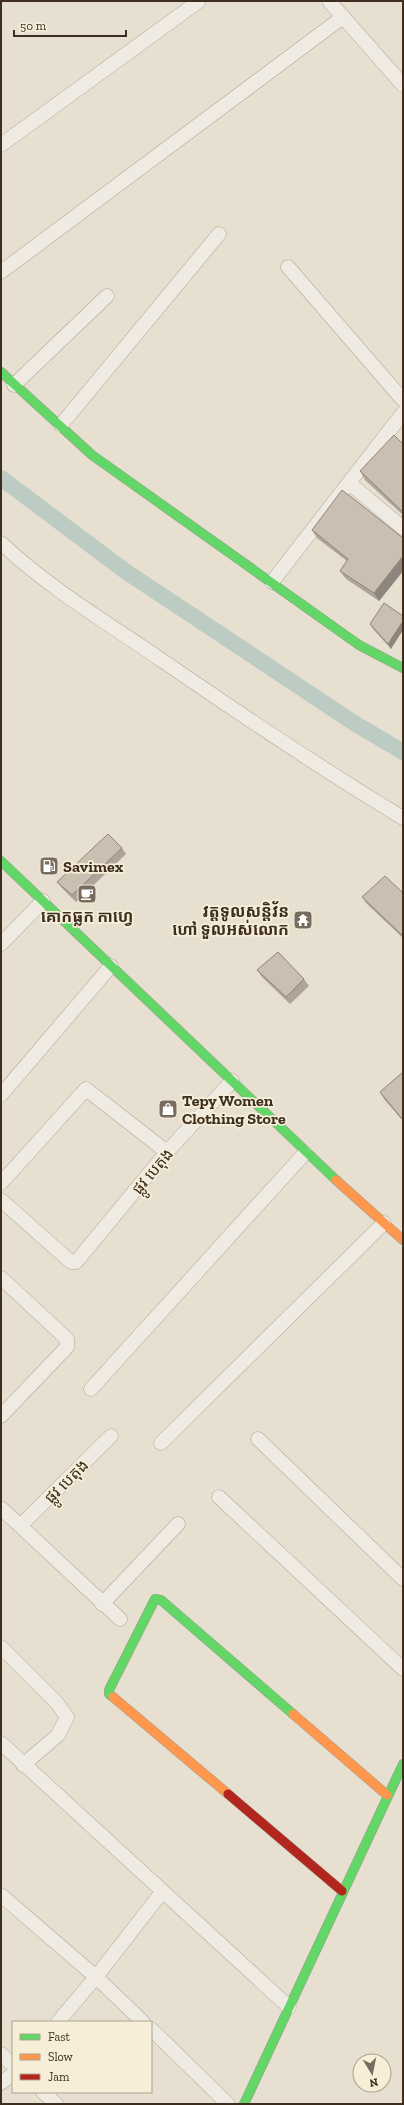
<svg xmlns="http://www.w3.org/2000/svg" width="404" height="2105" viewBox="0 0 404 2105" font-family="'Zilla Slab','Noto Sans Khmer',serif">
<rect width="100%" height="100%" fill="#e7e0d1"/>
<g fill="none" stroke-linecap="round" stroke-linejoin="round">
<polyline stroke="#bcccc2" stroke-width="16" points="1,478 125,571 354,723 403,752"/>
<defs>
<g id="street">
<polyline points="329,1 403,85"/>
<polyline points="1,145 199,1"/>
<polyline points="288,267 403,400"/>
<polyline points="1,272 343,17"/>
<polyline points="14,385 107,296"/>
<polyline points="61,425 219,234"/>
<polyline points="349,483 403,528"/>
<path d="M1,543C49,588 106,622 160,659C240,714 320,768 403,818"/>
<polyline points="272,582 403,413"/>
<polyline points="1,944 43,901"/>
<polyline points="1,1095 111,966"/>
<polyline points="1,1183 86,1089 167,1152"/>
<polyline points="1,1200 71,1262 76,1262 167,1152 232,1081"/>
<polyline points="1,1278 67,1339 67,1347 1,1416"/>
<polyline points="91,1389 305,1153"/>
<polyline points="258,1439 403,1579"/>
<polyline points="161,1443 384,1223"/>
<polyline points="219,1497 403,1669"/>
<polyline points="1,1508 120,1619"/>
<polyline points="20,1526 111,1436"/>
<polyline points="102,1604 178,1524"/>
<polyline points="1,1647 57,1703 67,1717 58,1735 23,1765"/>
<polyline points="1,1743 289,2007"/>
<polyline points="1,1895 96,1977 143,2022"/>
<polyline points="58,2022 96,1977 162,1892"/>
<polyline points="151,2029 228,2104"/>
<polyline points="1,2054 13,2065"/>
<polyline points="1,2083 13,2074"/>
<polyline points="43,2092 56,2104"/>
</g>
<g id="fast">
<polyline points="1,372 92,455 359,645 403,668"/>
<polyline points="1,861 336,1180"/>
<polyline points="113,1697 109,1694 109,1690 155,1599 161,1600 293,1714"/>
<polyline points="244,2104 403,1764"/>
</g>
<g id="slow">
<polyline points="336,1180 403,1240"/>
<polyline points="113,1697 228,1794"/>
<polyline points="293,1714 387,1795"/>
</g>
<polyline id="jam" points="228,1794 342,1891"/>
</defs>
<use href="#street" stroke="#ada599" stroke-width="15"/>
<use href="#fast" stroke="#9c958a" stroke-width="10"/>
<use href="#slow" stroke="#9c958a" stroke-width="10"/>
<use href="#jam" stroke="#9c958a" stroke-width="10"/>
<use href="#street" stroke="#efebe3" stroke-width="14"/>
<use href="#fast" stroke="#63d668" stroke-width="9"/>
<use href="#slow" stroke="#ff974d" stroke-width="9"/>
<use href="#jam" stroke="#b3261e" stroke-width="9"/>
</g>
<g fill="#afa499">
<polygon points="403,444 403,515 365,480 360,471"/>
<polygon points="312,530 403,538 403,571 379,601 346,579 340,571 347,561 317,538"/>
<polygon points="403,616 391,649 373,629 370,624"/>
<polygon points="122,848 126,854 76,902 62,888 57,882"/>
<polygon points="403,893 403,938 367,904 362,897"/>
<polygon points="257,970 304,979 309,986 290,1004 262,977"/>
<polygon points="403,1072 403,1121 384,1099 380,1092"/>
</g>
<g fill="#8e867d">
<polygon points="403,556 403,571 379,601 374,593"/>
<polygon points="403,621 403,630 391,649 388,644"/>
</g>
<g fill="#cbbfb2" stroke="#8e867d">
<polygon points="394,435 403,444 403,512 360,471"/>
<polygon points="342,490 403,538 403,556 374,593 340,571 348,559 312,530"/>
<polygon points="384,603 403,616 403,621 388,644 370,624"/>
<polygon points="108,834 122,848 72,895 57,882"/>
<polygon points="385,876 403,893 403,936 362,897"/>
<polygon points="278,952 304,979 286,997 257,970"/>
<polygon points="403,1072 403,1120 380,1092"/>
</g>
<defs>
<symbol id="fuel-square" viewBox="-11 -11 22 22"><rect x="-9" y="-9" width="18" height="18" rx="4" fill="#786c5e" stroke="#f7eed8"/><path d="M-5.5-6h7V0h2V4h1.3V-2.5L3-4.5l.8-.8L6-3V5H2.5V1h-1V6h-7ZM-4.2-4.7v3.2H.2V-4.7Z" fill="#fff"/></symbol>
<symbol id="cafe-square" viewBox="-11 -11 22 22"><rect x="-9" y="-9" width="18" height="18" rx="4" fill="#786c5e" stroke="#f7eed8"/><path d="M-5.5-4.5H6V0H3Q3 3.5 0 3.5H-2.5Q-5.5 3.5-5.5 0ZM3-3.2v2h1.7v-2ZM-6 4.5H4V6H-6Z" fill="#fff"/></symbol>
<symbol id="temple-square" viewBox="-11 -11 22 22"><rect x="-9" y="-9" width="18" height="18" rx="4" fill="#786c5e" stroke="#f7eed8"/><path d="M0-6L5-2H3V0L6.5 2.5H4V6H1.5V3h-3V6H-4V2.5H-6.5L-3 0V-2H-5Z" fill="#fff"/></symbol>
<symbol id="shop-square" viewBox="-11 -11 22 22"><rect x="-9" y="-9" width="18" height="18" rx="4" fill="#786c5e" stroke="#f7eed8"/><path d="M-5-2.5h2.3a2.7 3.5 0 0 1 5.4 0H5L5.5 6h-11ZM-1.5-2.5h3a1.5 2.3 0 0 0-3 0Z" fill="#fff"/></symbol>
</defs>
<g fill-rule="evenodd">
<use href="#fuel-square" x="38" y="855" width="22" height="22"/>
<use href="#cafe-square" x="76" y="883" width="22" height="22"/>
<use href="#temple-square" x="292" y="909" width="22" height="22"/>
<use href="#shop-square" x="157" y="1098" width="22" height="22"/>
</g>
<g text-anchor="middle" stroke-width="3.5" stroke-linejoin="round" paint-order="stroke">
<g font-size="16" font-weight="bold" fill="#3d2e20" stroke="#f7eed8" text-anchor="start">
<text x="63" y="872">Savimex</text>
<text x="289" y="917" text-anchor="end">វត្តទូលសន្តិវ័ន<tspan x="289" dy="18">ហៅ ទួលអស់លោក</tspan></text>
<text x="87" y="922" text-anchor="middle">គោកធ្លក កាហ្វេ</text>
<text x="182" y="1106">Tepy Women<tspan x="182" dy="18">Clothing Store</tspan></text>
</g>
<g font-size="16" fill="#3d2e20" stroke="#f7eed8">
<text transform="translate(152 1171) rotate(-50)" y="6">ផ្លូវ បេតុង</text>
<text transform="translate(66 1481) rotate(-45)" y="6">ផ្លូវ បេតុង</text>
</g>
</g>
<rect width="404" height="2105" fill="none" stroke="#3d2e20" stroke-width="4"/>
<rect x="12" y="2021" width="140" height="72" fill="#f7eed8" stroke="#ada18e"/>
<rect x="20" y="2034" width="20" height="6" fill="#63d668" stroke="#ada18e"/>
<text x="48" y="2041" font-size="12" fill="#3d2e20">Fast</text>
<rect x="20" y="2054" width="20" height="6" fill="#ff974d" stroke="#ada18e"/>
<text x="48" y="2061" font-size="12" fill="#3d2e20">Slow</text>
<rect x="20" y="2074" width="20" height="6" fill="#b3261e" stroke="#ada18e"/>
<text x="48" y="2081" font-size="12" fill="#3d2e20">Jam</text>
<g transform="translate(372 2073) rotate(170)"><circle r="19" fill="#f7eed8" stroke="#ada18e"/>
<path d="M0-3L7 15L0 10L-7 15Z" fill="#786c5e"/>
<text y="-6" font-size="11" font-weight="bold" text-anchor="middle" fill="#3d2e20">N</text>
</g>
<path d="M14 30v6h112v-6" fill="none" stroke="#3d2e20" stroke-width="2"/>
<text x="20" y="30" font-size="12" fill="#3d2e20" stroke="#f7eed8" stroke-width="3" paint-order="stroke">50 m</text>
</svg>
